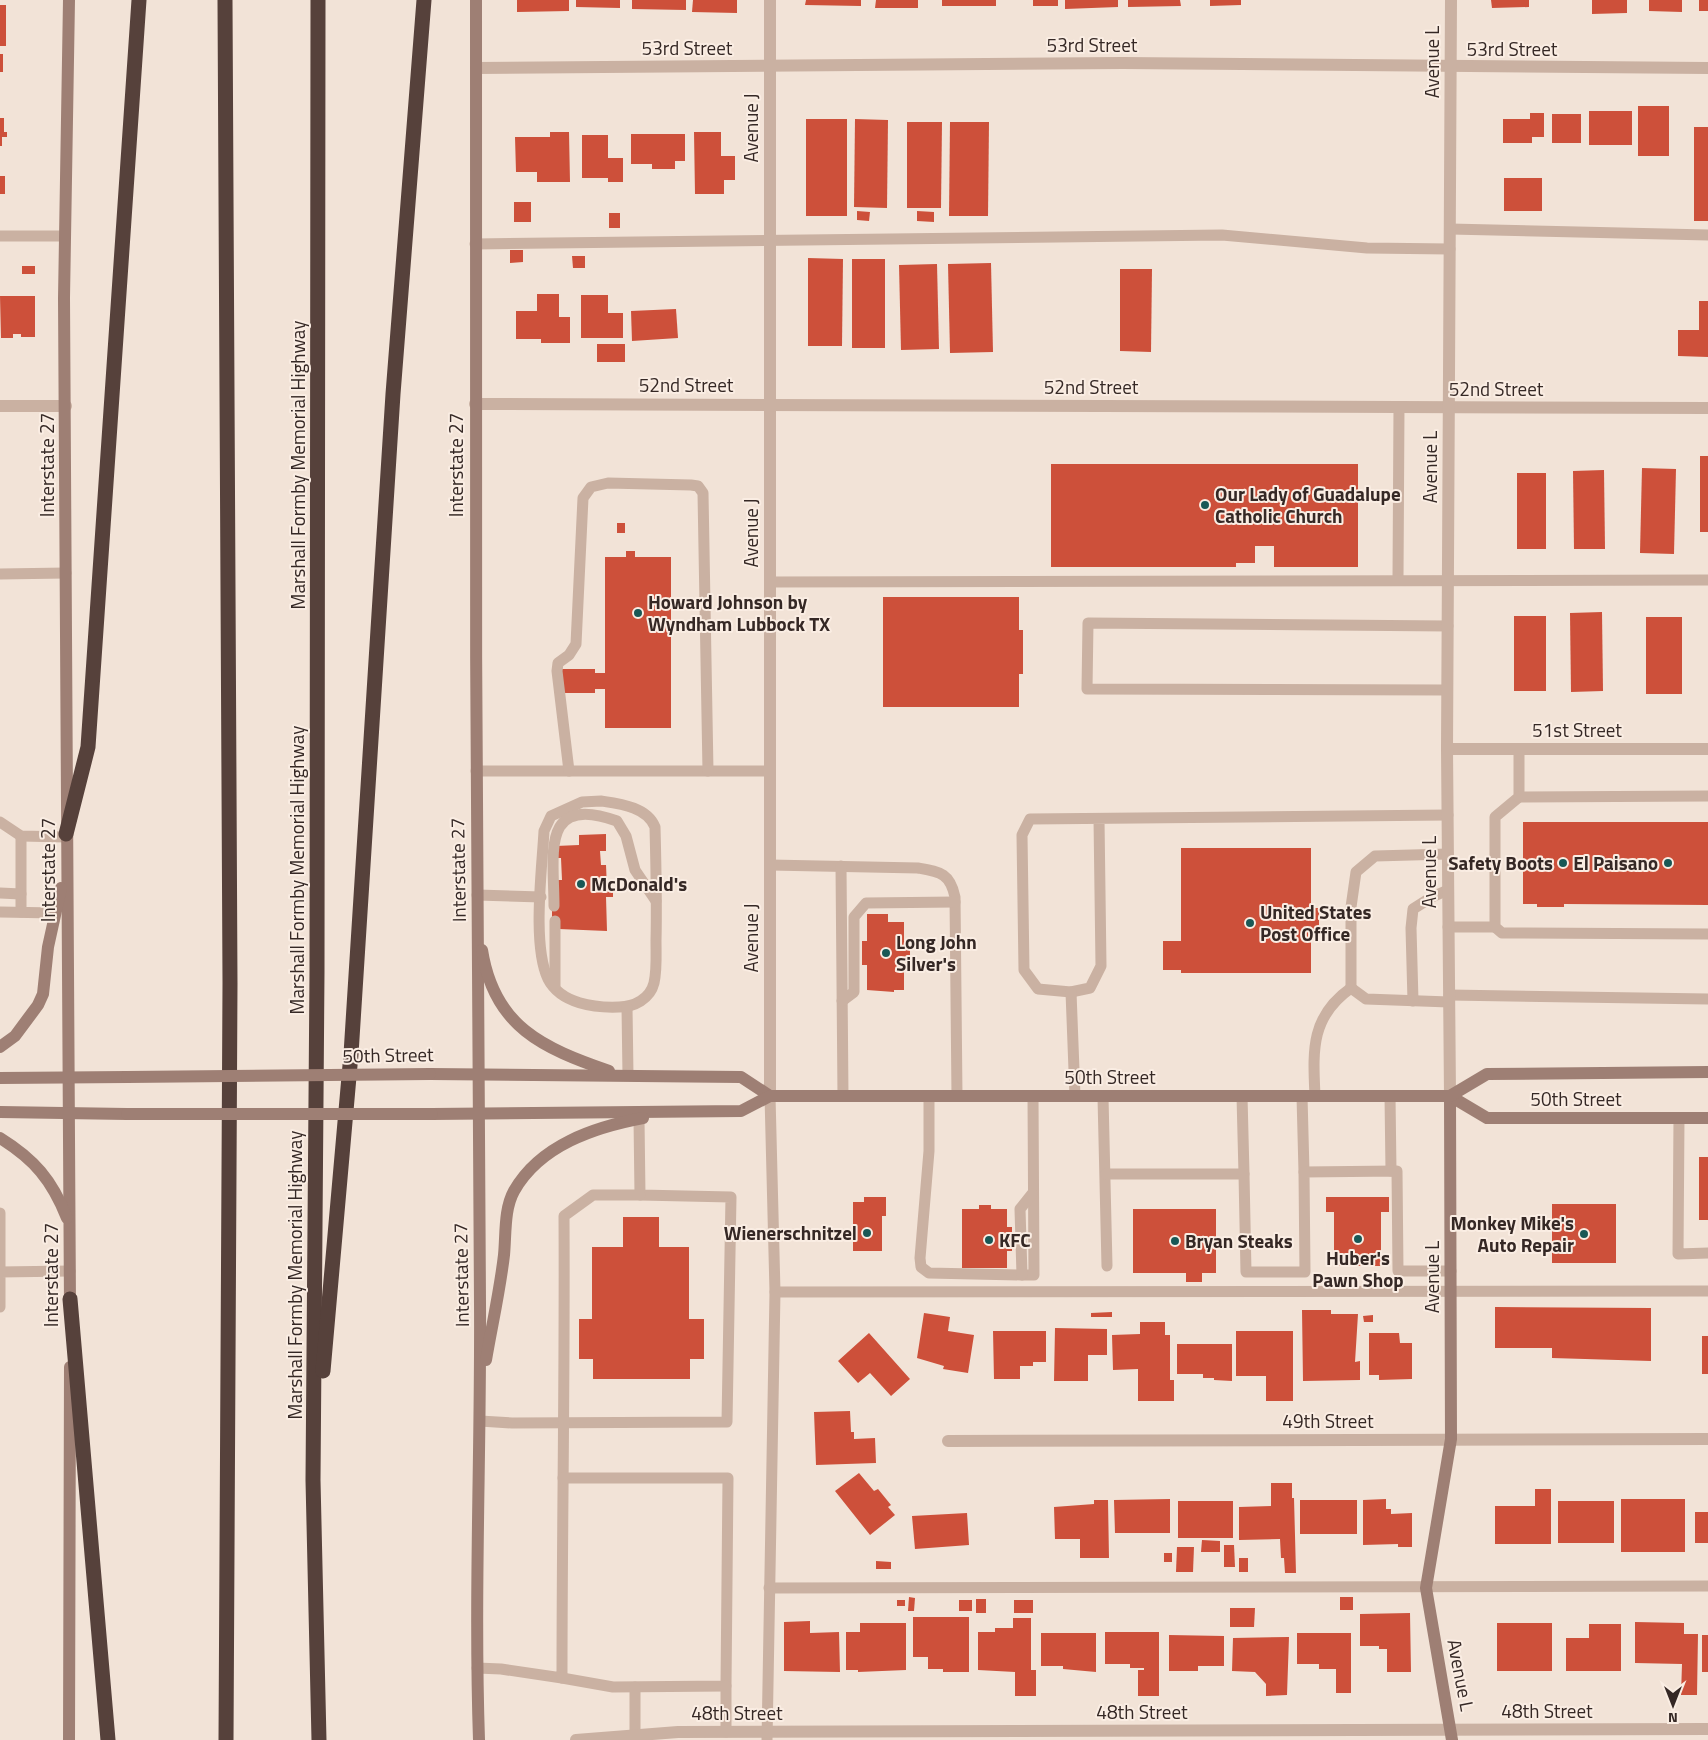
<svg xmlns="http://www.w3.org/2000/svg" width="1708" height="1740" viewBox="0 0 1708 1740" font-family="'Titillium Web',sans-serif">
<rect width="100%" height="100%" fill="#f2e3d7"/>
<g fill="#cd503a">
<polygon points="517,0 569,0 569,11 517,12"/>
<polygon points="576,0 620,0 620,8 576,7"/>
<polygon points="632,0 686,0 686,10 632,9"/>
<polygon points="693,0 737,0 737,13 692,12"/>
<polygon points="806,0 861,0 861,6 805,5"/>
<polygon points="876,0 918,0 918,8 875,8"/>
<rect x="942" y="0" width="54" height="6"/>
<rect x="1033" y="0" width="25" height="6"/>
<polygon points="1065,0 1118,0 1118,7 1065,9"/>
<polygon points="1128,0 1180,0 1181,6 1128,7"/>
<polygon points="1210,0 1241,0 1241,5 1210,6"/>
<polygon points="1491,0 1529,0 1529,7 1492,8"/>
<polygon points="1592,0 1627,0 1627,13 1592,14"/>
<polygon points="1649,0 1682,0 1682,12 1649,11"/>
<rect x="1699" y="0" width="9" height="11"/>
<rect x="0" y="5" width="6" height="41"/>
<rect x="0" y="54" width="3" height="18"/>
<rect x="1638" y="106" width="31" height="50"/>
<rect x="1589" y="111" width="43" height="34"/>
<polygon points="1530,113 1544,113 1544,137 1532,137 1532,143 1503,143 1503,119 1530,119"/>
<rect x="1552" y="114" width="29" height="29"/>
<polygon points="0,118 4,118 4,132 7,132 7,137 2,137 2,146 0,146"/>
<rect x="806" y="119" width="41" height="97"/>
<polygon points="855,119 888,120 887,208 854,207"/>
<polygon points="907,122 942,122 941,208 907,208"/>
<polygon points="950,122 989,122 988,216 949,216"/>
<rect x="1694" y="127" width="14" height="94"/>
<polygon points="550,132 569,132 570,182 537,182 537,172 516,172 515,137 550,137"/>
<polygon points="694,132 721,132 721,156 735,156 735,180 724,180 724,194 695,194"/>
<polygon points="631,134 685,134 685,161 675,161 675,169 652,169 652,164 631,164"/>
<polygon points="582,135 608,135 608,158 623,158 623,182 608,182 608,178 582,178"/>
<rect x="0" y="176" width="5" height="18"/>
<rect x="1504" y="178" width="38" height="33"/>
<rect x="514" y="202" width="17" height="20"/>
<polygon points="857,211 870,212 869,221 857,220"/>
<polygon points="917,211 934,212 934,222 917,221"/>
<rect x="609" y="213" width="11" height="15"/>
<polygon points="510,250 523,250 523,262 510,263"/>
<polygon points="572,256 585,256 585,268 573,268"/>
<polygon points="808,258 843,259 842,346 808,346"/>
<rect x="852" y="259" width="33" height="89"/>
<polygon points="991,263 993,352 950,353 948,264"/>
<polygon points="937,264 939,349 901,350 899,265"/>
<rect x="22" y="266" width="13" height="8"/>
<polygon points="1120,269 1152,269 1151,352 1120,351"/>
<polygon points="537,294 559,294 559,317 570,317 570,343 541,343 541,339 516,339 516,311 537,311"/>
<polygon points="581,295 608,295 608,313 623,313 623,338 581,338"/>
<polygon points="0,296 35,296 35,337 21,337 21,334 13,334 13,338 1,338"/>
<polygon points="1699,301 1708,301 1708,357 1678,356 1678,330 1699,330"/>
<polygon points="676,309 678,338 632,341 631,311"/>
<rect x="597" y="344" width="28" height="18"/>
<rect x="1700" y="456" width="8" height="76"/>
<polygon points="1051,464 1358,464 1358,567 1274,567 1274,546 1255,546 1255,563 1236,563 1236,567 1051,567"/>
<polygon points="1642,468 1676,469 1674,554 1640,553"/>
<polygon points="1604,470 1605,549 1574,549 1573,471"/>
<rect x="1517" y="473" width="29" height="76"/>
<rect x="617" y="523" width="8" height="10"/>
<polygon points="626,551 635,551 635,557 671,557 671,728 605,728 605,689 595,689 595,693 561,693 561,669 595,669 595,673 605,673 605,557 626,557"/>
<polygon points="883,597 1019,597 1019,630 1023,630 1023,674 1019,674 1019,707 883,707"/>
<polygon points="1602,612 1603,691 1571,692 1570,613"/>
<rect x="1514" y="616" width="32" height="75"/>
<rect x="1646" y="617" width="36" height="77"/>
<polygon points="1523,822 1708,822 1708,905 1564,904 1564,907 1537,907 1537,904 1523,904"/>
<polygon points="606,834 606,851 600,851 601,865 606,865 607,888 613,888 613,897 606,897 607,931 559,929 552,921 552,906 556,880 562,880 561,858 557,858 556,846 579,845 579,835"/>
<polygon points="1181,848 1311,848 1311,908 1319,908 1319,939 1311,939 1311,973 1181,973 1181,970 1163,970 1163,941 1181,941"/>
<polygon points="867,914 888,914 888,922 904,922 904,941 910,941 910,965 904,965 904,990 894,990 894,992 867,990 867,965 862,965 862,941 867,941"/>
<rect x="1699" y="1157" width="9" height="63"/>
<polygon points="864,1197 886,1197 886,1216 882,1216 882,1251 853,1251 853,1202 864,1202"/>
<polygon points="1326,1197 1389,1197 1389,1212 1381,1212 1381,1266 1334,1266 1334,1212 1326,1212"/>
<rect x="1552" y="1204" width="64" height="59"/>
<polygon points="979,1205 991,1205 991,1209 1007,1209 1007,1227 1012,1227 1012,1236 1016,1236 1016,1245 1012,1245 1012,1251 1007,1251 1007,1268 962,1268 962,1209 979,1209"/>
<polygon points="1133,1209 1216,1209 1216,1273 1202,1273 1202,1282 1186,1282 1186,1273 1133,1273"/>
<polygon points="623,1217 659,1217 659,1247 689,1247 689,1319 704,1319 704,1359 690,1359 690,1379 593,1379 593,1359 579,1359 579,1319 592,1319 592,1247 623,1247"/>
<polygon points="1495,1307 1651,1308 1651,1361 1552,1358 1552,1348 1495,1348"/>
<polygon points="1302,1310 1331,1310 1331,1314 1358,1314 1355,1362 1360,1361 1360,1380 1303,1381"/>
<polygon points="1112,1312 1112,1317 1091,1317 1091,1313"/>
<polygon points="924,1313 950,1317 948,1331 974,1335 968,1373 943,1369 944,1366 917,1358"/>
<polygon points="1373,1315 1373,1322 1364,1322 1363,1316"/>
<polygon points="1140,1322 1165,1322 1165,1335 1170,1335 1170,1380 1174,1380 1174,1401 1138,1401 1138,1369 1113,1370 1112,1335 1140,1334"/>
<polygon points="1055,1328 1107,1329 1107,1355 1088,1355 1088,1381 1054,1381"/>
<polygon points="993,1331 1046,1331 1046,1362 1033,1362 1033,1366 1020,1366 1020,1379 994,1379"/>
<polygon points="1236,1331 1293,1331 1293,1401 1266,1401 1266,1376 1236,1376"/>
<polygon points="869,1333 910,1379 891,1396 870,1373 858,1383 838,1361"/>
<polygon points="1369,1333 1399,1333 1400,1343 1412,1343 1412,1379 1379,1380 1379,1375 1369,1375"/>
<rect x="1702" y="1336" width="6" height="38"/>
<polygon points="1177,1344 1232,1344 1232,1381 1214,1380 1214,1378 1203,1378 1203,1374 1177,1374"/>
<polygon points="850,1411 851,1432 854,1432 854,1439 875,1438 876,1463 816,1465 814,1412"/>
<polygon points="859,1473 874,1491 878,1489 891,1505 888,1507 895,1515 870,1535 835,1491"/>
<polygon points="1271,1483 1292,1483 1292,1498 1294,1498 1296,1573 1285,1573 1284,1558 1281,1558 1280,1539 1239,1540 1239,1507 1271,1506"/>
<polygon points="1535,1489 1551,1489 1551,1544 1495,1544 1495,1506 1535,1506"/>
<polygon points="1170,1499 1170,1533 1115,1533 1114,1500"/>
<polygon points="1386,1499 1386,1509 1391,1509 1391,1514 1412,1513 1412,1547 1398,1547 1398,1544 1363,1545 1363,1500"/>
<rect x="1621" y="1499" width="64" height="53"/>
<polygon points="1094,1500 1108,1500 1109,1558 1080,1558 1080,1539 1055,1539 1054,1507 1094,1504"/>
<rect x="1300" y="1500" width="57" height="34"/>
<rect x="1178" y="1501" width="55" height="37"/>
<rect x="1558" y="1501" width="56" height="42"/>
<rect x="1695" y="1512" width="13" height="31"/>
<polygon points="967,1513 969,1545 915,1549 912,1516"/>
<polygon points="1202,1540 1220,1541 1220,1552 1201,1552"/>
<polygon points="1224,1545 1234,1545 1235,1567 1224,1567"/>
<polygon points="1177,1547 1194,1547 1193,1572 1176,1572"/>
<rect x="1164" y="1553" width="8" height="9"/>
<rect x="1239" y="1558" width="9" height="14"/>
<polygon points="876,1561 891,1562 891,1569 876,1569"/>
<polygon points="909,1597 915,1598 914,1611 908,1611"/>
<rect x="1340" y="1597" width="13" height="13"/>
<rect x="976" y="1599" width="10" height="14"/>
<rect x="897" y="1600" width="8" height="6"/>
<rect x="959" y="1600" width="13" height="11"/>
<rect x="1014" y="1600" width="19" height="13"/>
<polygon points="1230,1608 1255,1608 1254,1627 1230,1627"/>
<polygon points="1410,1613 1411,1672 1387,1672 1387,1649 1379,1649 1379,1646 1360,1646 1360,1614"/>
<polygon points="913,1617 969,1617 969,1672 943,1672 943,1669 928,1669 928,1657 913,1657"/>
<polygon points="1013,1618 1031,1618 1031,1670 1036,1670 1036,1696 1015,1696 1015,1672 978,1670 978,1632 995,1632 995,1628 1013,1628"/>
<polygon points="810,1621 810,1633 839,1632 840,1672 784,1671 784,1622"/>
<polygon points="1635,1622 1684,1623 1684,1634 1698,1634 1697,1695 1681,1695 1682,1664 1635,1663"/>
<polygon points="860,1623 906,1623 906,1670 858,1672 858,1670 846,1670 846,1632 860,1632"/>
<rect x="1497" y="1623" width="55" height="48"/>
<polygon points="1589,1624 1621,1624 1621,1671 1566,1671 1566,1638 1589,1638"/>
<polygon points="1105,1632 1159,1632 1159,1696 1138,1696 1138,1670 1144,1670 1144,1668 1130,1668 1130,1664 1105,1664"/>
<polygon points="1041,1633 1096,1633 1096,1672 1063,1669 1063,1666 1041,1666"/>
<polygon points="1297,1633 1351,1633 1351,1693 1336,1693 1336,1669 1319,1669 1319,1664 1297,1664"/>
<polygon points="1169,1635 1224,1636 1224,1666 1198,1666 1198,1671 1169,1671"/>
<rect x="1702" y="1635" width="6" height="37"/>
<polygon points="1289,1637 1287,1695 1266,1696 1266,1684 1255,1672 1232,1671 1233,1638"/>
</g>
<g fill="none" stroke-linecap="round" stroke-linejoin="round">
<g stroke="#cab1a2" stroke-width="11">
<polyline points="1450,229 1708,235"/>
<polyline points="0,236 65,236"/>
<polyline points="475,244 1222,235 1367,248 1450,249"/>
<polyline points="0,574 66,573"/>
<polyline points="1398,579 1399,407"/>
<polyline points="770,582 1708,580"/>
<polyline points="1447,690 1087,689 1088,623 1448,626"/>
<polyline points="1519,749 1519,797 1495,817 1495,927 1502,933 1708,934"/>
<polyline points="476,771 770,771"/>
<polyline points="569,771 557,671 558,663 569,655 576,644 583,498 591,487 608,483 691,485 698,486 703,493 708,771"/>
<polyline points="1519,797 1708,796"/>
<path d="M601,801C621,804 647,807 655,827C656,865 657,903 656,941C656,955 657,970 654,983C650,999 634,1007 619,1007C595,1008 561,1004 548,979C532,945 542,869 544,831L551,816L582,802Z"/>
<polyline points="1099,819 1101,966 1090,988 1071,992 1038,989 1024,970 1022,835 1030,819 1448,815"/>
<polyline points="0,822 21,836 66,837"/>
<polyline points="21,836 21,912"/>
<path d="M770,865L918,868C940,872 950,873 955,897L957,1096"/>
<polyline points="841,866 843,1096"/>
<polyline points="0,893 21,894"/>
<polyline points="477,895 541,897"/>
<path d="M554,906C554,855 540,793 617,821L626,836L635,870L656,901"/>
<polyline points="0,912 55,913"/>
<polyline points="1448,927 1495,927"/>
<polyline points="555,986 555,921"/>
<polyline points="1351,988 1351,907 1356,872 1375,856 1448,854"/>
<polyline points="1351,988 1366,999 1449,1002"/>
<polyline points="1071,992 1075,1096"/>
<polyline points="1449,995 1708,999"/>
<polyline points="842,1001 854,992 854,917 866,903 955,902"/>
<polyline points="1413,1001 1411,928 1413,909 1432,897 1448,890"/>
<polyline points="627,1007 628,1075"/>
<polyline points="929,1096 929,1151 920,1258 921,1267 929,1273 1022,1275 1034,1275 1033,1096"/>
<polyline points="1242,1096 1244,1174"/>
<polyline points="1302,1096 1304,1172"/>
<path d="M1315,1096C1313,1051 1310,1017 1351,988"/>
<polyline points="1390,1096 1391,1171"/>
<polyline points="1103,1097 1107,1266"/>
<polyline points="1679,1118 1678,1254 1708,1253"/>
<polyline points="1106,1174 1244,1174 1246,1272 1305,1272 1304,1172 1397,1171 1398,1271 1451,1271"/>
<polyline points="0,1213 0,1272"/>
<polyline points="1022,1275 1020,1209 1032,1194"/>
<polyline points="775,1292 1708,1291"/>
<polyline points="0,1307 0,1272 70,1271"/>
<polyline points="480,1421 512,1423 727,1422 731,1197 640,1195 639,1119"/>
<polyline points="769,1588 1708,1586"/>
<path d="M477,1668L501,1669L562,1678C562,1524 565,1370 564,1216L593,1195H640"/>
<polyline points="562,1678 613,1687 726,1686 728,1478 563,1478"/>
<polyline points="726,1732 726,1686"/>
<polyline points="635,1735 635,1687"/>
<polyline points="767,1740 775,1292 770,1096"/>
</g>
<g stroke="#cab1a2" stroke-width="12">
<polyline points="770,0 770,1096"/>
<polyline points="476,68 1123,63 1708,68"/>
<polyline points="475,404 1708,408"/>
<polyline points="0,406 66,406"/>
<polyline points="1447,749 1708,749"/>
<polyline points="1450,1096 1447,749 1451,0"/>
<polyline points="948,1441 1708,1439"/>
<polyline points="576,1740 678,1732 1708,1729"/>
</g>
<g stroke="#9e7f74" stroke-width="12">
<polyline points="69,0 64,298 70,1307"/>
<path d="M476,0C475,434 476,869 480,1303C481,1449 474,1594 479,1740"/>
<path d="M482,950C494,1027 543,1048 609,1071"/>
<polyline points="0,1047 15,1036 38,1005 43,994 48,947 61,888"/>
<polyline points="430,1074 741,1077 770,1096"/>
<polyline points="0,1078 127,1077"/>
<polyline points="1450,1096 1451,1439 1426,1588 1452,1740"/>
<polyline points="1450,1096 1487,1118 1708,1118"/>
<polyline points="0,1112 127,1114"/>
<polyline points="432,1114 741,1111 770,1096 1450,1096 1487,1074 1708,1072"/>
<path d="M0,1138C34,1159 52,1180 67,1218"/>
<path d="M486,1360C492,1325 500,1290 504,1255C506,1234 504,1209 514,1191C540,1145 595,1127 643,1118"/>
<polyline points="69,1740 70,1367"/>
</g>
<g stroke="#56413b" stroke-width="15">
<polyline points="225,0 230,983 226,1740"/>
<polyline points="318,0 317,972 313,1480 319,1740"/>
<polyline points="66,834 88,747 139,0"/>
<polyline points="70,1299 108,1740"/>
<polyline points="323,1371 351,1054 393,394 424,0"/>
</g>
<g stroke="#9e7f74" stroke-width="12">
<polyline points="127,1077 430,1074"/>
<polyline points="127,1114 432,1114"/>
</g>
</g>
<g fill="#195856" stroke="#faede3" stroke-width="2">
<circle cx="1205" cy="505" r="5"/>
<circle cx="638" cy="613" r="5"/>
<circle cx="1563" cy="863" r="5"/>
<circle cx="1668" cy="863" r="5"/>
<circle cx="581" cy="884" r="5"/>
<circle cx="1250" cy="923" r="5"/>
<circle cx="886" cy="953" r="5"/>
<circle cx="867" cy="1233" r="5"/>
<circle cx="1584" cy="1234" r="5"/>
<circle cx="1358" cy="1239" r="5"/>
<circle cx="989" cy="1240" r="5"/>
<circle cx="1175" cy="1241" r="5"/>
</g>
<g text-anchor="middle" stroke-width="4" stroke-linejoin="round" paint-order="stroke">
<g font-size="19" fill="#352825" stroke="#faede3">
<text x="1092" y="52">53rd Street</text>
<text x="687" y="55">53rd Street</text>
<text x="1512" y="56">53rd Street</text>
<text transform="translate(1432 62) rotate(-90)" y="7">Avenue L</text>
<text transform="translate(751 128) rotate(-90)" y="7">Avenue J</text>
<text x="686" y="392">52nd Street</text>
<text x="1091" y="394">52nd Street</text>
<text x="1496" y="396">52nd Street</text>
<text transform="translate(47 465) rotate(-90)" y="7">Interstate 27</text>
<text transform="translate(298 465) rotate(-90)" y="7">Marshall Formby Memorial Highway</text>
<text transform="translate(456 465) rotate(-90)" y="7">Interstate 27</text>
<text transform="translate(1430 467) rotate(-90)" y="7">Avenue L</text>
<text transform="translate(751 533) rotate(-90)" y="7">Avenue J</text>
<text x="1577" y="737">51st Street</text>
<text transform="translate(48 870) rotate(-90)" y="7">Interstate 27</text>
<text transform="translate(297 870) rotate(-90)" y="7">Marshall Formby Memorial Highway</text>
<text transform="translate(458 870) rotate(-91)" y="7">Interstate 27</text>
<text transform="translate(1429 872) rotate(-90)" y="7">Avenue L</text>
<text transform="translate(751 938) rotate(-90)" y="7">Avenue J</text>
<text transform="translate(388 1055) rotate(-1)" y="7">50th Street</text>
<text x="1110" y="1084">50th Street</text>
<text x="1576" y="1106">50th Street</text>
<text transform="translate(51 1275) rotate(-90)" y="7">Interstate 27</text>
<text transform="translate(295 1275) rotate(-90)" y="7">Marshall Formby Memorial Highway</text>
<text transform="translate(461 1275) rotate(-91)" y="7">Interstate 27</text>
<text transform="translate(1432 1277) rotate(-90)" y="7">Avenue L</text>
<text x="1328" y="1428">49th Street</text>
<text transform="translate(1461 1675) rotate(79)" y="7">Avenue L</text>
<text x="1547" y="1718">48th Street</text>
<text x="1142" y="1719">48th Street</text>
<text x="737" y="1720">48th Street</text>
</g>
<g font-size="19" font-weight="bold" fill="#352825" stroke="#faede3" text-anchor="start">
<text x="1215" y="501">Our Lady of Guadalupe<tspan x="1215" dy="22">Catholic Church</tspan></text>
<text x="648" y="609">Howard Johnson by<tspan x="648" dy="22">Wyndham Lubbock TX</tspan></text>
<text x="1553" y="870" text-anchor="end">Safety Boots</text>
<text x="1658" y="870" text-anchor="end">El Paisano</text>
<text x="591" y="891">McDonald's</text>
<text x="1260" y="919">United States<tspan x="1260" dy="22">Post Office</tspan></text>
<text x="896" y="949">Long John<tspan x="896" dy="22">Silver's</tspan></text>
<text x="1574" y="1230" text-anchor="end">Monkey Mike's<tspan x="1574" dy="22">Auto Repair</tspan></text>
<text x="857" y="1240" text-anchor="end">Wienerschnitzel</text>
<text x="999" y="1247">KFC</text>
<text x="1185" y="1248">Bryan Steaks</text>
<text x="1358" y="1265" text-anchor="middle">Huber's<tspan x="1358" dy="22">Pawn Shop</tspan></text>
</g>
</g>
<g transform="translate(1673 1705) rotate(180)" stroke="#faede3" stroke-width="4" paint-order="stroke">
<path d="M0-4L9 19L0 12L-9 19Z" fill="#352825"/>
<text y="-8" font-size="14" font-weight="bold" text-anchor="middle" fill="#352825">N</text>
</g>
</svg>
